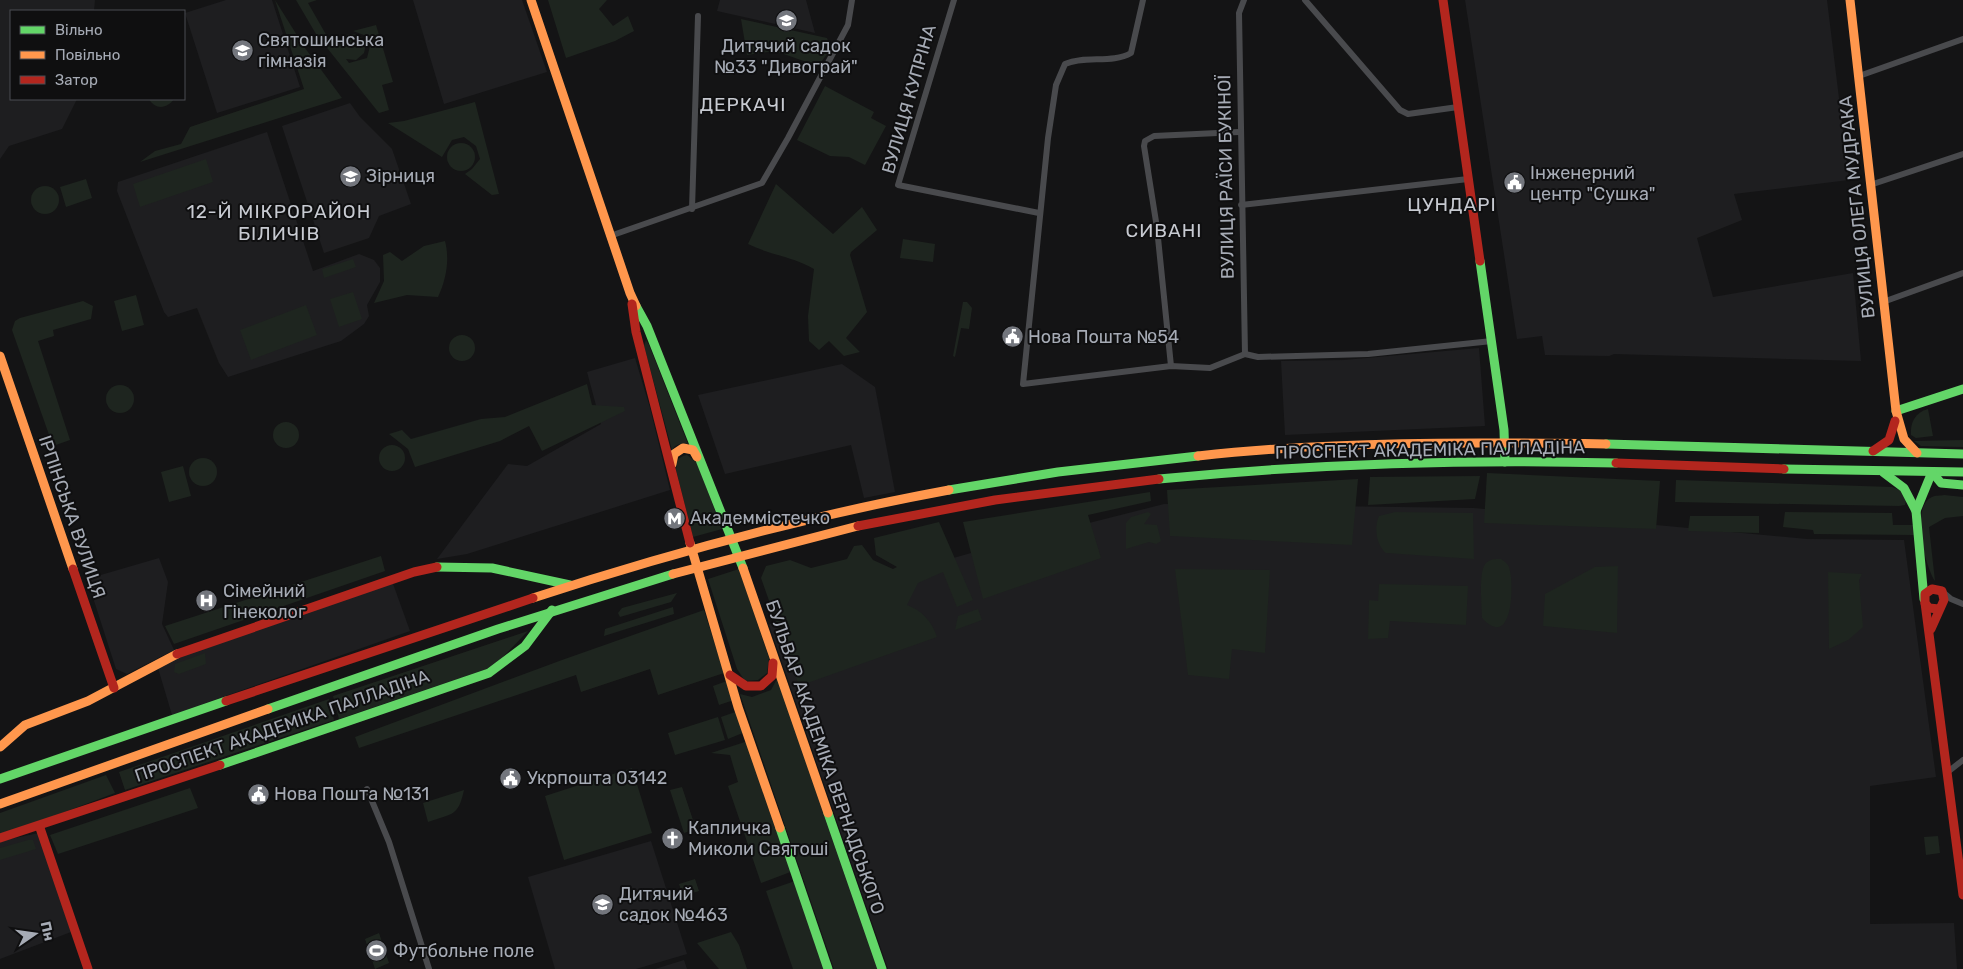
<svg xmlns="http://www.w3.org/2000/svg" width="1963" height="969" viewBox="0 0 1963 969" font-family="Rubik,sans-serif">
<rect width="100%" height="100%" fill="#141415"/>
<g fill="#1e1e20">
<polygon points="0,0 95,0 94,11 11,11 11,99 77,99 62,129 9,146 0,159"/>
<polygon points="226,0 272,0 300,87 217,113 185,13"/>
<polygon points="413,0 522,0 547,72 444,104"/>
<polygon points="720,0 806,0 815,33 717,11"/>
<polygon points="1465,0 1827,0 1849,180 1734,194 1742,220 1697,238 1713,297 1853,273 1861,361 1614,354 1609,356 1545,355 1542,336 1517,339"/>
<polygon points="350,103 360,117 392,149 411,204 379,216 369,238 324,253 282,126"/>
<polygon points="267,132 313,271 359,254 374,260 380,268 380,282 367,305 369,316 364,324 341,341 228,377 219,363 197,308 168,317 164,312 117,191 118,182"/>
<polygon points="1479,348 1485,426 1285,435 1281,361 1344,360"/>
<polygon points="635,358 650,408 670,490 467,554 437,559 508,464 527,466 601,424 587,372"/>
<polygon points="842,364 875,387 895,492 864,498 851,445 725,474 698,395"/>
<polygon points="1164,504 1474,508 1807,539 1904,540 1936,777 1870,786 1870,924 1954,923 1957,969 888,969 769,625 791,604 971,553"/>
<polygon points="159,558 168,582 162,624 174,650 127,674 116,669 87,579"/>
<polygon points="392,581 410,631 172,715 158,668 180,655"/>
<polygon points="39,833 71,932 0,959 0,841"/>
<polygon points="651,841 687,954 636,969 555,969 528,877"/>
<polygon points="684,960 687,969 655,969"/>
</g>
<g fill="#1e251f">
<polygon points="275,0 305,48 342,98 140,162 155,151 181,144 190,127 304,89"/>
<path d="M296,0H317L308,3L328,38L339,35V44L348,34C361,33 368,41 364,53L356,60L346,59L349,63L367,58L372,38L353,31L376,25L393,82L382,85L389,110L379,113L316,34Z"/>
<polygon points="548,0 607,0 599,9 613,26 628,16 634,31 615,41 566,58"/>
<polygon points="741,19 827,38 831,49 818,66 775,51 747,55"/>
<polygon points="825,86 874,112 871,118 886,126 865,165 849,157 830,156 797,140"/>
<path d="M149,99H174C167,109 155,110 149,99Z"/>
<polygon points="475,102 499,194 492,195 465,174 472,169 480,159 476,146 464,137 452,140 442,157 388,123 404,121"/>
<circle cx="461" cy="157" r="14"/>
<polygon points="206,159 213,182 140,207 133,184"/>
<polygon points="86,179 92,198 66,207 60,187"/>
<path d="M776,184L833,234L862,207L877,230L851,252L850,255L867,312L846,338L860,352L844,356L829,341L819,350L809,341L808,316L814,269C794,257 770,255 748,244Z"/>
<circle cx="45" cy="200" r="14"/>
<polygon points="903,239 935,244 933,262 900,258"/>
<path d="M445,241C450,260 446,280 438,297L407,295L374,303L384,281L383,255L390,252L402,261L424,246Z"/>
<polygon points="353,259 356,267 324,278 322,269"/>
<polygon points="353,292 362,319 339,327 330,299"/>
<polygon points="136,295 144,325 122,331 114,301"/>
<polygon points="83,301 93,306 91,319 53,330 54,336 38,341 70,440 53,446 12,330 15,321 20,318"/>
<polygon points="963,302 967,302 972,308 969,329 961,328 955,357 953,356"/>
<polygon points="306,305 317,335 251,360 240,330"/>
<circle cx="462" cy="348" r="13"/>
<path d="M646,340L649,345L688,444C681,443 675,444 672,450L644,346Z"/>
<polygon points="587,384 592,405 624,407 625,411 542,451 529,426 500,441 415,467 408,449 389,434 402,430 411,439 481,419 505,417"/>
<circle cx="120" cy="399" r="14"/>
<path d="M1928,409L1933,436L1916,438L1911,435C1910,423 1915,412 1928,409Z"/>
<circle cx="286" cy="435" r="13"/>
<polygon points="1963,440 1963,447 1921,446 1914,441"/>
<circle cx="392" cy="458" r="13"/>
<path d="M687,455L697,463L722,529L693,537L676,470C677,461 677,457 687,455Z"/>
<circle cx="203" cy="472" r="14"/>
<polygon points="183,466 191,496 169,502 161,472"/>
<polygon points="1487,473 1660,481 1656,529 1484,523"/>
<polygon points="1480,476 1475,499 1368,505 1370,477"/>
<polygon points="1358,479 1352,545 1170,536 1167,490"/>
<polygon points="1676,480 1892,487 1900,490 1907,498 1905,505 1899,506 1675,502"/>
<polygon points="1150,492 1151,501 1088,515 1101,558 983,599 963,522"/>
<path d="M1944,495L1963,497V516L1945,518L1929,527L1935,581C1925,566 1910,507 1932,497C1935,495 1941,496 1944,495Z"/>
<polygon points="1148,512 1151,514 1144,524 1157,525 1161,541 1156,544 1149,542 1126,549 1126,523 1131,517"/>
<path d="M1395,512L1473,513L1474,559L1386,553C1376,545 1374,527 1379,516Z"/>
<polygon points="1785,512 1892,513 1893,525 1913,525 1914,535 1814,534 1813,530 1783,527"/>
<polygon points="1690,516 1759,516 1759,533 1688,531"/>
<path d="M939,522L973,600L957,607L943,572L918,583L907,605C921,610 932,621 937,637L799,686L761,578L766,566L790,560L811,568L847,559L854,546L862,545L873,560L893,569L897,567L876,555L874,538Z"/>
<polygon points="381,556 385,571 174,644 165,626"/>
<path d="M1501,559C1506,562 1509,565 1510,571C1514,589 1512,650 1482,618C1482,607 1478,570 1486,563C1490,559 1495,559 1501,559Z"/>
<polygon points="1618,566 1617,633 1543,626 1545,594 1595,567"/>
<polygon points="739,569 769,658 767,673 758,680 745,681 737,669 708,579"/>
<polygon points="1175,569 1270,570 1265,653 1232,649 1229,679 1188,675"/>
<polygon points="1828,572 1862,574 1859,580 1863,627 1848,640 1829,649"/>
<polygon points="1379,584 1468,586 1466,625 1390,621 1388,638 1368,639 1369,600 1378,601"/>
<polygon points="677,593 671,602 620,617 618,613 622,608"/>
<polygon points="673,607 674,614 604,636 605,629"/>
<polygon points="978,609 982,620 955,630 958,616"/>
<polygon points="704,610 724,673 658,695 650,669 581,692 576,675 359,748 355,737 562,660"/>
<polygon points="528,631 501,659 487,669 339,719 333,696"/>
<polygon points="205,653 206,664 179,674 174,672 175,664"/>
<polygon points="778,677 878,969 834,969 740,694 752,697 771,690"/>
<polygon points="727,681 734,700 719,705 713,686"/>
<polygon points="329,699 334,720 125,790 119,772"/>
<polygon points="738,711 745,732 728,739 721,717"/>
<polygon points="718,717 725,740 675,755 668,733"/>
<polygon points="748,741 793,871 761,883 728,786 738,782 730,755 711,753"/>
<polygon points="632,768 652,833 564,860 545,796"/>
<polygon points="106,775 115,793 25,827 0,834 0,813"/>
<polygon points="682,787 696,829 684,833 670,790"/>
<polygon points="190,788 198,808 58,854 50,835"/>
<path d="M464,790C458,817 453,813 428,822L423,803Z"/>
<polygon points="1938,836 1940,853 1926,855 1924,837"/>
<polygon points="28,840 33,840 36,849 0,860 0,848"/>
<polygon points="695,879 699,891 683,896 679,884"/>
<polygon points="795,881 825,969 793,969 766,891"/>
<polygon points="731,932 739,945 747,969 719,969 697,943"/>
<polygon points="379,933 389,963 375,969 365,939"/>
</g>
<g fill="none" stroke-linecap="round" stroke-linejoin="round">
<g stroke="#494a4d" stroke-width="6">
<polyline points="954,0 898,185 1039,213"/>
<path d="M1143,0L1131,53C1112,64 1085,55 1065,64L1056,85L1048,138L1023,384L1171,366L1210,368L1245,354L1258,357L1368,354L1492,341"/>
<polyline points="1244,0 1239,13 1245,354"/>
<polyline points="1305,0 1400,110 1408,114 1458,107"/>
<polyline points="1859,76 1963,39"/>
<polyline points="1870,185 1963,154"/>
<polyline points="1241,205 1468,179"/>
<polyline points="692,209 698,16"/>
<polyline points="610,236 762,183 788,138 848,25 852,0"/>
<polyline points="1883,302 1963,273"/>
<polyline points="1171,366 1157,228 1144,146 1145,141 1154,136 1239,132"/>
<polyline points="1944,593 1951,599 1963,604"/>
<polyline points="1949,771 1963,760"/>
<polyline points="367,789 389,842 429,969"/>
</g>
<g stroke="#63d668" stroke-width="9">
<polyline points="1480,261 1504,430 1505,462"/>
<polyline points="636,306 647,326 743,568"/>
<polyline points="1896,411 1963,389"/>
<polyline points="1606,444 1963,454"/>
<polyline points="1784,469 1963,472"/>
<polyline points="1932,472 1941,483 1963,485"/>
<polyline points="1884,473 1904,488 1916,511 1924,599"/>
<path d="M1159,479C1311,464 1464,459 1616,463"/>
<polyline points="949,490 1058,472 1198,456"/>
<polyline points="1916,511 1932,472"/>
<polyline points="437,567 492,568 570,585"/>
<polyline points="268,709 498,629 673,574"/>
<polyline points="220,765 489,673 525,646 552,610"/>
<polyline points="0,779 226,701"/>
<polyline points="828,813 882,969"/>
<polyline points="780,828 828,969"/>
</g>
<g stroke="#ff974d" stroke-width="9">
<polyline points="531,0 630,293 636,306"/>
<polyline points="1850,0 1896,411 1904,439 1917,453"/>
<polyline points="0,356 73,569"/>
<path d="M1198,456C1333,441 1470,442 1606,444"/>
<polyline points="672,464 674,454 683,448 693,450 697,457"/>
<polyline points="690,543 738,707 780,828"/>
<polyline points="743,568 828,813"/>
<polyline points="673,574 858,526"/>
<path d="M533,598C670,553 808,516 949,490"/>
<polyline points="0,747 25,725 88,701 177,654"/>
<polyline points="0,804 268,709"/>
</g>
<g stroke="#b3261e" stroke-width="9">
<polyline points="1443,0 1480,261"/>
<polyline points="632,304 636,332 690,543"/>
<polyline points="1873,451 1889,440 1895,421"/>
<polyline points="1616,463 1784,469"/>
<polyline points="858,526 995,500 1159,479"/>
<polyline points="73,569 114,688"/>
<polyline points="1925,603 1963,895"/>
<polyline points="1931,629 1944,600 1942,591 1932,589 1925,594 1925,603 1929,608 1939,609"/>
<polyline points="177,654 414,572 437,567"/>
<polyline points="730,675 746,686 761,686 772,676 773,663"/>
<polyline points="226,701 533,598"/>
<polyline points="40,828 88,969"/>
<polyline points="0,838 220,765"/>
</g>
</g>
<defs>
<symbol id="school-disc" viewBox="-11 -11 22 22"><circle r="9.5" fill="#73767d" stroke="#0f0f10"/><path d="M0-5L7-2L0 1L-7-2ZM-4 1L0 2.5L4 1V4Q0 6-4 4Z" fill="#fff"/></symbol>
<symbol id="civic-disc" viewBox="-11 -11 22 22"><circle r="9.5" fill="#73767d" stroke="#0f0f10"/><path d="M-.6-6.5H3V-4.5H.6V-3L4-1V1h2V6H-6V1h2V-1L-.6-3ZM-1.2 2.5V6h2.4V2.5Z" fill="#fff"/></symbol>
<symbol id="metro-disc" viewBox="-11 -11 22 22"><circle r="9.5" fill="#73767d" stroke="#0f0f10"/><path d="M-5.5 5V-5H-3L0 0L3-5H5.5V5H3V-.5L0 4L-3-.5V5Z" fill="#fff"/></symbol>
<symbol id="hospital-disc" viewBox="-11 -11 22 22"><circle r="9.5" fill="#73767d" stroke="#0f0f10"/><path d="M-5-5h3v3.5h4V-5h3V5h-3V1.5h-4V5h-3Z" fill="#fff"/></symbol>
<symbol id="church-disc" viewBox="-11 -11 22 22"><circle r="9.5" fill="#73767d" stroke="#0f0f10"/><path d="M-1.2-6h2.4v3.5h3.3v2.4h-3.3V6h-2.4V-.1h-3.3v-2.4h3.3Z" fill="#fff"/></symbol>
<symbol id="stadium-disc" viewBox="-11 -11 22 22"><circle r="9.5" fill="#73767d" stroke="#0f0f10"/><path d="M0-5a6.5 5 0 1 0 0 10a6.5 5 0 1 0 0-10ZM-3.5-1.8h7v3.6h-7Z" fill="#fff"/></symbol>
</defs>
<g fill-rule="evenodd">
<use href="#school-disc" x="774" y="8" width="25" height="25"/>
<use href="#school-disc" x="230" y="38" width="25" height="25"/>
<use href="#school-disc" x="338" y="164" width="25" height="25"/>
<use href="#civic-disc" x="1502" y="170" width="25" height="25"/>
<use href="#civic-disc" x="1000" y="324" width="25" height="25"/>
<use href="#metro-disc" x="662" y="506" width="25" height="25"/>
<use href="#hospital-disc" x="194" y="588" width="25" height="25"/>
<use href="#civic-disc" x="498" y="766" width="25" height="25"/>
<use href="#civic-disc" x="246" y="782" width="25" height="25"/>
<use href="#church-disc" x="660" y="826" width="25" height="25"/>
<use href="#school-disc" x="590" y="892" width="25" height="25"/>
<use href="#stadium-disc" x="364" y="938" width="25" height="25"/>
</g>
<g text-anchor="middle" stroke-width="4" stroke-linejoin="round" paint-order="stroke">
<g font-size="18" fill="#a6abb5" stroke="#0f0f10" text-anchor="start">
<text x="258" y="46">Святошинська<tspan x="258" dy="21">гімназія</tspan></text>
<text x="786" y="52" text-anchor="middle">Дитячий садок<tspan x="786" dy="21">№33 "Дивограй"</tspan></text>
<text x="1530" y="179">Інженерний<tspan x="1530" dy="21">центр "Сушка"</tspan></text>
<text x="366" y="182">Зірниця</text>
<text x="1028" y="343">Нова Пошта №54</text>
<text x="690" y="524">Академмістечко</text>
<text x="223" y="597">Сімейний<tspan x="223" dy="21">Гінеколог</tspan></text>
<text x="527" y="784">Укрпошта 03142</text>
<text x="274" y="800">Нова Пошта №131</text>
<text x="688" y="834">Капличка<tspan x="688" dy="21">Миколи Святоші</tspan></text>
<text x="619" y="900">Дитячий<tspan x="619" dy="21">садок №463</tspan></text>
<text x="393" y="957">Футбольне поле</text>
</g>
<g font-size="18" fill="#a6abb5" stroke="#0f0f10">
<text transform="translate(909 99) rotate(-74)" y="6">ВУЛИЦЯ КУПРІНА</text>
<text transform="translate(1226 177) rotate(-91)" y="6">ВУЛИЦЯ РАЇСИ БУКІНОЇ</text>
<text transform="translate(1857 207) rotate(-96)" y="6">ВУЛИЦЯ ОЛЕГА МУДРАКА</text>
<text transform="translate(1430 450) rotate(-1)" y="6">ПРОСПЕКТ АКАДЕМІКА ПАЛЛАДІНА</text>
<text transform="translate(72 517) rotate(71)" y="6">ІРПІНСЬКА ВУЛИЦЯ</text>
<text transform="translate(282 726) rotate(-19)" y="6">ПРОСПЕКТ АКАДЕМІКА ПАЛЛАДІНА</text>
<text transform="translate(825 757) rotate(71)" y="6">БУЛЬВАР АКАДЕМІКА ВЕРНАДСЬКОГО</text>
</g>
<g font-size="19" letter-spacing="1" fill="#c7cad1" stroke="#0f0f10">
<text x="743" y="111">ДЕРКАЧІ</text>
<text x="1452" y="211">ЦУНДАРІ</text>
<text x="279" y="218">12-Й МІКРОРАЙОН<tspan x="279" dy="22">БІЛИЧІВ</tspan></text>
<text x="1164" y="237">СИВАНІ</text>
</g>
</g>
<rect x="10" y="10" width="175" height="90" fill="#0f0f10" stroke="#4b4d52"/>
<rect x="20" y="26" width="25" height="8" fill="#63d668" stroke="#4b4d52"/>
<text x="55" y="35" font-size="15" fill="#a6abb5">Вільно</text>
<rect x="20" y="51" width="25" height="8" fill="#ff974d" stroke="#4b4d52"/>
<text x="55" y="60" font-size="15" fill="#a6abb5">Повільно</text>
<rect x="20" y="76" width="25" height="8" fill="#b3261e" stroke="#4b4d52"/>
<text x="55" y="85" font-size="15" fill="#a6abb5">Затор</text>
<g transform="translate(35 934) rotate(77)" stroke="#0f0f10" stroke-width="4" paint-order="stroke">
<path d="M0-4L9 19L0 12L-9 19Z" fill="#a6abb5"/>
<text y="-8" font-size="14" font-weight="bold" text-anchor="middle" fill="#a6abb5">Пн</text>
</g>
</svg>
